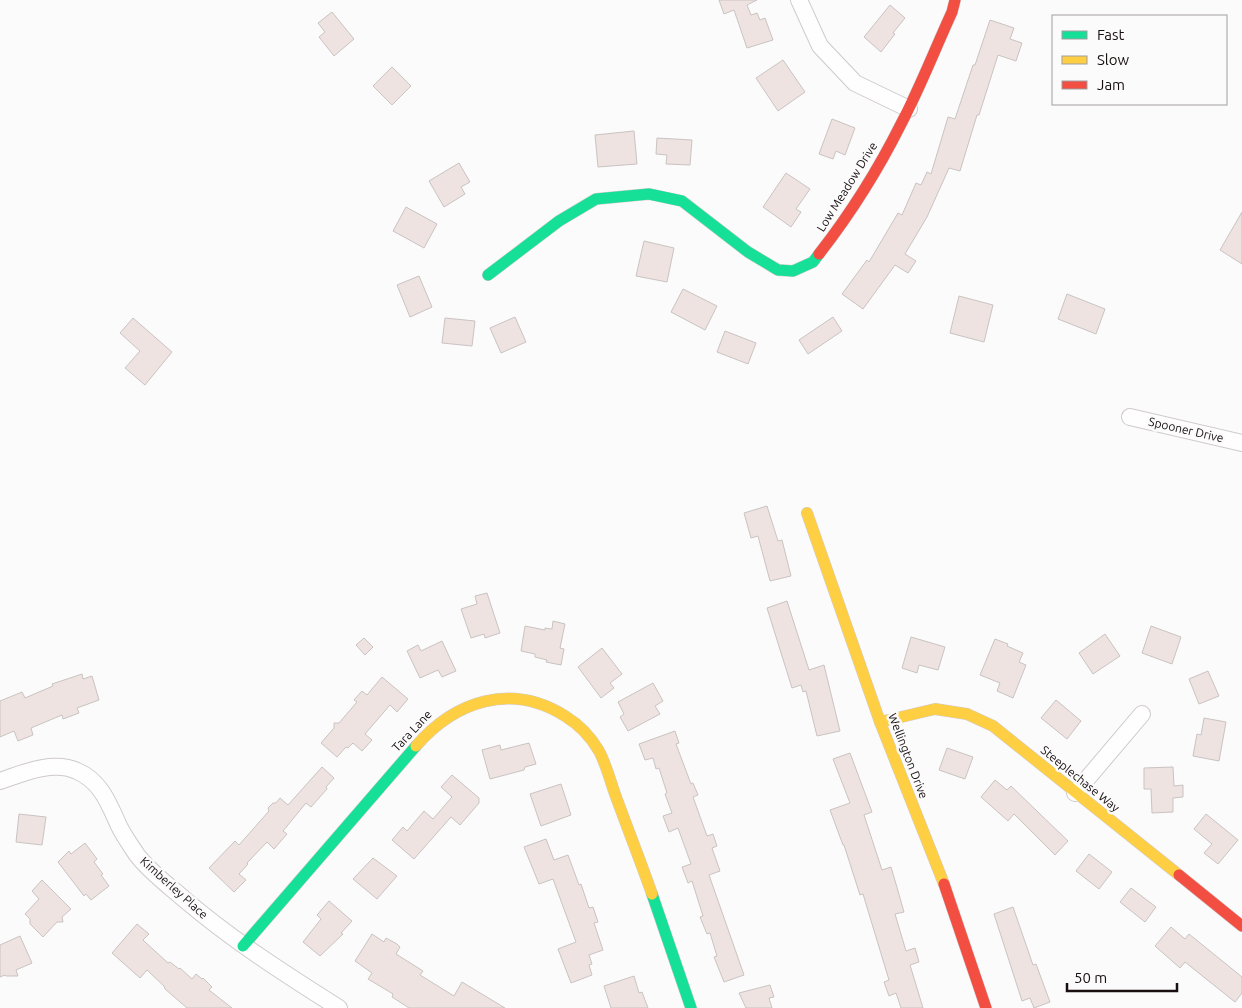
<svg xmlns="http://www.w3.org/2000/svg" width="1242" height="1008" viewBox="0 0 1242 1008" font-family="Ubuntu,sans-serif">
<rect width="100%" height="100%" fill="#fbfbfb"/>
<g fill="#eee3e1" stroke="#c9c3c2">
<polygon points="719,0 757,0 747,5 751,15 757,13 760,20 765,18 773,40 747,48 734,10 724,14"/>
<polygon points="890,5 905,18 893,33 895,34 881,52 864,37"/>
<polygon points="332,12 354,39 334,56 319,37 325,32 318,23"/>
<polygon points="990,20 1014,28 1010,39 1022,43 1016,61 998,55 979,115 977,115 960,171 949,168 927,217 905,254 916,261 908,273 895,265 863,309 842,294 867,260 869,262 898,213 902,215 916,183 921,185 927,172 931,174 948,117 955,119 973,65 975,65"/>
<polygon points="783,60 805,92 778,111 756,78"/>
<polygon points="392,67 411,86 392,105 373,86"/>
<polygon points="832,119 855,128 845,155 836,151 833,159 819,154"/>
<polygon points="634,131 637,164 598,167 595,135"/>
<polygon points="657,138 692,140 690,165 666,164 667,155 656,154"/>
<polygon points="459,163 470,182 461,187 465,194 444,207 429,181"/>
<polygon points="786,173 810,189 796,209 801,212 791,227 763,207"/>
<polygon points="406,207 437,224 424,248 393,231"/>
<polygon points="1242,212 1242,264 1220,250"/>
<polygon points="644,241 674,248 667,282 636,276"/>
<polygon points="419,276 432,307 410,317 397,285"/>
<polygon points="683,289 717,306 705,330 671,312"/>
<polygon points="1067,294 1105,309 1096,334 1058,319"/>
<polygon points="959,296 993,305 984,342 950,333"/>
<polygon points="515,317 526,342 501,353 490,328"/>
<polygon points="833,317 842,331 808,354 799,340"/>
<polygon points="133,318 172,352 145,385 125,368 140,351 120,333"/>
<polygon points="445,318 475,321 472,346 442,343"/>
<polygon points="725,331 756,343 748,364 717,352"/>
<polygon points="767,506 778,541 782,540 791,576 770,581 758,536 751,538 744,513"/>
<polygon points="487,593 500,633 485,638 484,634 471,638 461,609 477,604 475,596"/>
<polygon points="787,601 809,670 824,665 840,731 817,736 806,691 803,692 801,685 792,688 767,608"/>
<polygon points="553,621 565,624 560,648 564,649 561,665 546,662 547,660 535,657 535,654 521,651 525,626 545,630 545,628 552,629"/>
<polygon points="1151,626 1181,637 1172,664 1142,653"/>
<polygon points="1105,634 1120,656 1093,674 1079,653"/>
<polygon points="911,637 945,647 938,670 919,665 917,673 902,668"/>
<polygon points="364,638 373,647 365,655 356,645"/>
<polygon points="995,639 1008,644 1007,646 1023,653 1019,662 1026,665 1013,698 997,691 1000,683 980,675"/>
<polygon points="442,641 456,671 442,677 438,670 420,678 407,651 418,645 421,651"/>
<polygon points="602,648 622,674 610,683 614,688 601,698 578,667"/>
<polygon points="1208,671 1219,696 1199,704 1189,679"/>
<polygon points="82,674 83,679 92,676 99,700 77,708 79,713 63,719 62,715 31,728 33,735 18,741 14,731 0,737 0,701 22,692 25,698 53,686 52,684"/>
<polygon points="382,677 408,699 397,712 390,705 365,734 372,740 362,751 353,743 348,748 346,747 337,757 321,743 334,728 334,723 339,723 357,702 354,700 362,691 367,695"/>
<polygon points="653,683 663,701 655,706 660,714 628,731 620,717 624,714 618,702"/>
<polygon points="1056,700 1081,721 1067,739 1041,718"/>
<polygon points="1204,718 1226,722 1219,761 1193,756 1197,734 1201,735"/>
<polygon points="675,731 679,743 676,744 691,784 693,783 698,795 693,797 707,836 713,834 717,846 712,848 720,871 709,875 744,975 724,982 714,957 717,956 710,933 707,934 700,917 703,916 692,881 688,883 682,867 691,864 678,828 669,832 663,816 672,813 665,794 667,793 659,768 656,769 653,758 645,760 639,744"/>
<polygon points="529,743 536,764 525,767 524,770 490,779 482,750 500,745 501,750"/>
<polygon points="947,748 973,757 965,779 939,770"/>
<polygon points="850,753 872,812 864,815 882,870 891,867 896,884 904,912 895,914 906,951 915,948 919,962 910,965 923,1008 901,1008 896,993 889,996 884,982 889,980 863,894 860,895 844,845 843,845 830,810 850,803 833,759"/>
<polygon points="322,767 334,778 326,787 327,789 311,807 306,803 283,831 287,834 274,849 267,842 247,863 248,864 239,874 246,880 234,892 209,868 235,841 239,845 269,811 268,808 273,803 276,803 280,798 288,805"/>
<polygon points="1173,767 1174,786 1183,785 1183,797 1173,798 1173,812 1152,813 1151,789 1144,789 1144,768"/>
<polygon points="452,775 479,798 479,803 460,825 451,817 414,859 392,840 403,827 407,831 424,811 433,819 452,797 441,787"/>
<polygon points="995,780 1007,790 1011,786 1068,841 1055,855 1014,814 1008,821 981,797"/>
<polygon points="561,784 571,815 541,826 530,794"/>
<polygon points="19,814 46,817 42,845 16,842"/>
<polygon points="1206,814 1238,840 1218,864 1204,853 1212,844 1194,829"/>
<polygon points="546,839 554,860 568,855 579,885 581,884 589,908 593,907 598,922 594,923 603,950 589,955 592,964 589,965 592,975 571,983 558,949 576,942 553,879 539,884 524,847"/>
<polygon points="85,843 97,859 94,862 103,874 101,875 109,886 91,900 86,894 84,896 58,862 69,851 71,854"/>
<polygon points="1089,854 1112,872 1099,889 1076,871"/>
<polygon points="373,858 397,876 377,899 353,879"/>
<polygon points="42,880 71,909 62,917 63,922 57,922 43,937 30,924 30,919 25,914 39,899 32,891"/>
<polygon points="1131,888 1156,907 1145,922 1120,902"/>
<polygon points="329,901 352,921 341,933 343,934 320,956 303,942 321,919 317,915"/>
<polygon points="1013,907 1033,965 1036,964 1050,1002 1034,1008 1030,998 1022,1001 994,914"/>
<polygon points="137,924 149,934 143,940 168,963 170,962 179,969 180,968 192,979 196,974 202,979 203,978 212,987 209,990 232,1008 187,1008 165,989 164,986 147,970 140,978 112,953"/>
<polygon points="1171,927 1185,939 1189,934 1242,977 1242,993 1235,1002 1185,962 1180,968 1155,946"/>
<polygon points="372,934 384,942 386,938 397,944 400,947 396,954 423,971 420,975 454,996 462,982 505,1008 409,1008 392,997 393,994 368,979 372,973 355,961"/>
<polygon points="20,936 32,963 16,970 18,976 6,976 5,975 0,977 0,945"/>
<polygon points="634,976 639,993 642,992 648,1008 611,1008 604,986"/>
<polygon points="770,985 774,997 769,998 772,1008 746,1008 739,993"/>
</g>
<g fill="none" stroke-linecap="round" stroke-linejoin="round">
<defs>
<g id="street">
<polyline points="799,0 820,46 855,83 909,109"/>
<polyline points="1130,417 1242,443"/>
<path d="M0,781C23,773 53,760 77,771C101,781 109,804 119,826C124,836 131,846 137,855C150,872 168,885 184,899C232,940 285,974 339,1008"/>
<polyline points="1075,793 1142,714"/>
</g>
<g id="fast">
<polyline points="488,275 559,221 596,199 649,194 682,201 748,252 778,270 793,271 813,262 819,254"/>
<polyline points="652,894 691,1008"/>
<polyline points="243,946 416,746"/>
</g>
<g id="slow">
<polyline points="807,513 880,722 944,884"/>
<polyline points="880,722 935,709 967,714 993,726 1179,875"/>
<path d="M416,746C455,701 511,682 565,716C578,724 591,737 599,751C606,764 610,780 615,794C627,827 640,860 652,894"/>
</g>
<g id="jam">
<path d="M819,254C851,213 878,170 901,124C920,88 935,49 952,12L955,0"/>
<polyline points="1179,875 1242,926"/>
<polyline points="944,884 986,1008"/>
</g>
</defs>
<use href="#street" stroke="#d0cacb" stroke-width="18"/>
<use href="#fast" stroke="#d0cacb" stroke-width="12"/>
<use href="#slow" stroke="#d0cacb" stroke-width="12"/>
<use href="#jam" stroke="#d0cacb" stroke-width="12"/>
<use href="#street" stroke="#fefefe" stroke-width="16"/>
<use href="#fast" stroke="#16e098" stroke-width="11"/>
<use href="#slow" stroke="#ffcf43" stroke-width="11"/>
<use href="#jam" stroke="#f24e42" stroke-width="11"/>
</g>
<g text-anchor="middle" stroke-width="5" stroke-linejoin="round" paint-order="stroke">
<g font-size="12" fill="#190f11" stroke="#fbfbfb">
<text transform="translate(847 187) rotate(-58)" y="4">Low Meadow Drive</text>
<text transform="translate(1186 430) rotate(13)" y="4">Spooner Drive</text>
<text transform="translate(412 731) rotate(-47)" y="4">Tara Lane</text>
<text transform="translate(908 756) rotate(69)" y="4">Wellington Drive</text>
<text transform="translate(1080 779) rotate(39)" y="4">Steeplechase Way</text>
<text transform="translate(174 888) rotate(42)" y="4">Kimberley Place</text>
</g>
</g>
<rect x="1052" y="15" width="175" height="90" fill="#fbfbfb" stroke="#a19d9d"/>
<rect x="1062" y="31" width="25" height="8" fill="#16e098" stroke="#a19d9d"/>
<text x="1097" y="40" font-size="15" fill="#190f11">Fast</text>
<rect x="1062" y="56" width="25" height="8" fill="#ffcf43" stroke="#a19d9d"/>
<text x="1097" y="65" font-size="15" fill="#190f11">Slow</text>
<rect x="1062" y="81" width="25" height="8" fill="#f24e42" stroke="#a19d9d"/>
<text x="1097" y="90" font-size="15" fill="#190f11">Jam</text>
<path d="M1067 983v8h110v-8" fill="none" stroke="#190f11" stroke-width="2.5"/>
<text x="1074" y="983" font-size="15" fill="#190f11" stroke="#fbfbfb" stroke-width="4" paint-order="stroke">50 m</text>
</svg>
